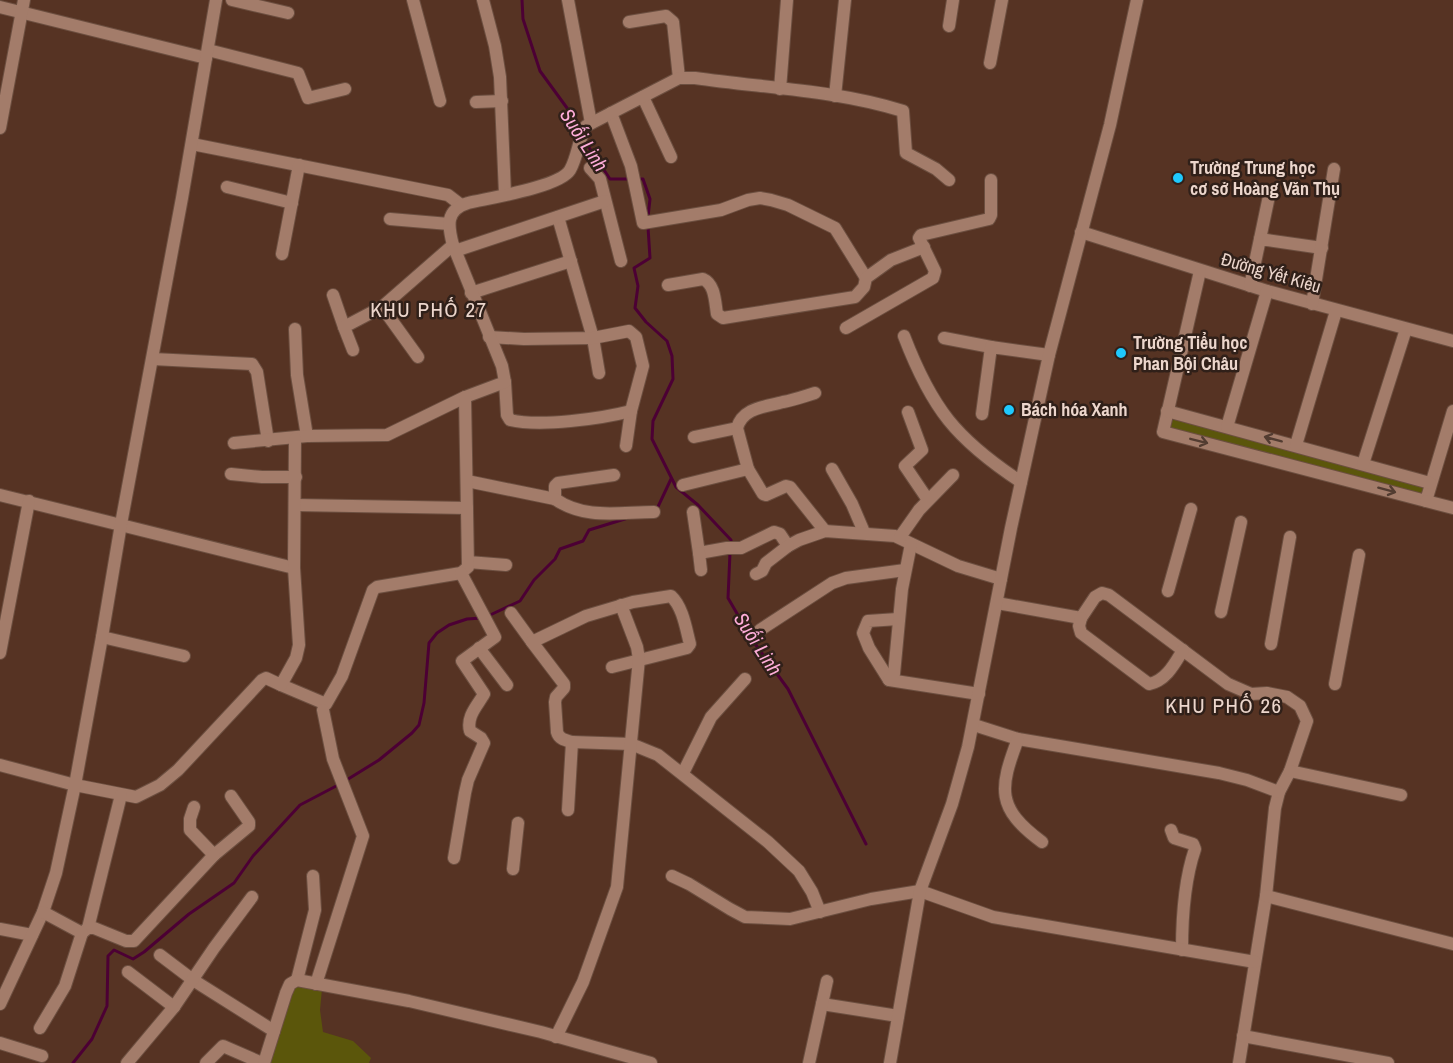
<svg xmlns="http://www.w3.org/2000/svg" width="1453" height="1063" viewBox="0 0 1453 1063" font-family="'Archivo Narrow',sans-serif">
<rect width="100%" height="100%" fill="#563323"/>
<g fill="#5b560b">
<polygon points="1170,415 1426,485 1423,496 1167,430"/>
<polygon points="294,985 322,989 320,1010 323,1032 353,1041 371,1058 369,1063 268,1063"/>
</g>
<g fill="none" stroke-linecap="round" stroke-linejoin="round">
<g stroke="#4c0034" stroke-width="3">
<polyline points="522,0 523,19 540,71 567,108 580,132"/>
<polyline points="584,140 610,179 631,179"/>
<polyline points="638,179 643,179 650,199 648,217"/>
<polyline points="648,227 650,258 634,268 638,286 635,308 646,322 667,341 672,356 673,379 653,421 652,439 676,487 698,505 731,540 731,546"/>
<polyline points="656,511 671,479"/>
<polyline points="730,553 728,598 753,641 788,689 866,844"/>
<polyline points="488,616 520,601 534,580 555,559 560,549 583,541 589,530 628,518"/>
<polyline points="345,781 379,760 412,733 419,725 424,703 429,643 437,633 449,625 467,619 482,618"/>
<polyline points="73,1063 92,1039 107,1006 108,956 114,950 133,959 144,952 189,914 234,883 253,856 300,805 340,784"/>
</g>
<defs>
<g id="minor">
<polyline points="232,0 288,13"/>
<polyline points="413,0 440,101"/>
<polyline points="483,0 495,46 500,77 505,194"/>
<polyline points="568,0 591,123"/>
<polyline points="0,7 206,58"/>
<polyline points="629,22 666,16 673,22 679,78"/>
<polyline points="949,26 953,0"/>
<polyline points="208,50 298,73 308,98 345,89"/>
<polyline points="990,63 1002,0"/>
<polyline points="780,89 787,0"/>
<polyline points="835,96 845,0"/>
<polyline points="643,97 671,157"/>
<polyline points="476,102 502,101"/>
<polyline points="611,113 631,166 643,223 721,210 748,200 760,198 771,200 788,205 835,228 866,278"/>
<polyline points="0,128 24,0"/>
<polyline points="192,144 448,195 461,205"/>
<polyline points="590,168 600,179 621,261"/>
<polyline points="227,187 292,203"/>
<polyline points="558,217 593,338 599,373"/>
<polyline points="390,219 449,224"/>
<polyline points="1081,232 1267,291 1453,341"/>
<polyline points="1260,239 1269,196"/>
<polyline points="455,251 605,201"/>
<polyline points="282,254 299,165"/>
<polyline points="1200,271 1163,432 1426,501 1453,411"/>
<path d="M668,285L703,279C715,284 715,302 717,314L723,318L855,297L864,287L866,278L891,260L924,247"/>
<polyline points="1250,286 1260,239 1322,248"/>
<polyline points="471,293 571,261"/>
<polyline points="333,295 344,327"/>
<polyline points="1312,304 1334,169"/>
<polyline points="846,328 933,278 935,271 919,238 921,235 989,219 991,215 991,180"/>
<polyline points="295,329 297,375 307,436"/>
<path d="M904,336C932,409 956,439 1021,482"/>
<polyline points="489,337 524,339 593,338 629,331 636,337 643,366 631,411 626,446"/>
<polyline points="944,338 991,347"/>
<polyline points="353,350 344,327 382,307"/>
<polyline points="418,357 382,307 453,245"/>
<polyline points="153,359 252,364 257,372 268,441"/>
<path d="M505,382L507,415L510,420C540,427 600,419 631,411"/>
<polyline points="1167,411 1430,483"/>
<polyline points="908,412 922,450 905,466 928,500"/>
<polyline points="982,414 991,347 1049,355"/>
<polyline points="1227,427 1267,291"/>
<polyline points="694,437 737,428"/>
<path d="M234,443L307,436L387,435L465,397L505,382L502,366L453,245C448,226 445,210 468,203C489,198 560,187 570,170C578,156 578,140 586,126L679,78H695C764,88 836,90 903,111L906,153L936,169L949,180"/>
<polyline points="1296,445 1336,311"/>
<polyline points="1363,464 1406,329"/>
<polyline points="748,469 763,494 766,495 786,486 790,487 825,531"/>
<polyline points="832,469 852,504 864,532"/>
<polyline points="231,474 262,477 296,477"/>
<polyline points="467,481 555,499 555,486 558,483 614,475"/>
<path d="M683,485L748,469L737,428C743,407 766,407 783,402C794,400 805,396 815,393"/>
<polyline points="0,495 294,568"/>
<path d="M555,499C585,520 619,512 654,512"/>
<polyline points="1426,501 1453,508"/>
<polyline points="295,505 467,508"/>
<polyline points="693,512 699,553 727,548 741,548 774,532 780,534 788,546 799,540 825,531 895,536 958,566 1001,579"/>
<polyline points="900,537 919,510 953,475"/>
<polyline points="699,553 701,570"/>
<polyline points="468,562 506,565"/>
<polyline points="756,574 762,571 766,563 788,546"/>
<polyline points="1168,591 1191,509"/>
<polyline points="997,603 1081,618 1095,597 1102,593 1109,595 1228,684 1251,694 1267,693 1287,697 1300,706 1307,721 1290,771 1279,792 1275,808 1266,896 1239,1063"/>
<polyline points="1221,612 1241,522"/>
<polyline points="511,613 532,642"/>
<path d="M1081,618L1079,626L1081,633L1149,684C1166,681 1175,663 1183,650"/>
<polyline points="898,619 868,621 863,633 869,648 889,680 979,694"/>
<polyline points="760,630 832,583 846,578 905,570"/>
<polyline points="102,637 184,656"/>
<polyline points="1271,644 1290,537"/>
<polyline points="479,648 507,685"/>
<polyline points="0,653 29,501"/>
<polyline points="889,680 894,674 902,589 911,544"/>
<polyline points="1335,684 1359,555"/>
<polyline points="281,685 326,704 342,676 373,590 377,587 461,573 468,567 465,397"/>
<polyline points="974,725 1018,739 1219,773 1247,780 1279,792"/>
<path d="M1018,739C999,789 996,808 1042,842"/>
<path d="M572,742C565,740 559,739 557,732L555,702L556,697L564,688V684L532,642L586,616L633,602L671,596C683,607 686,629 690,644L687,648L612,667"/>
<polyline points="0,765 75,785 136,797 160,785 178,770 262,680 266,678 281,685 296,658 299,645 294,568 295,439"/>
<polyline points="1290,771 1401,795"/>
<polyline points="683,773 711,717 745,679"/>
<polyline points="194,807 190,819 190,830 214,855 249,826 249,822 231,796"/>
<polyline points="568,810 572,742 631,744 658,755 768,842 799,871 812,892 820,912"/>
<path d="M1171,830L1174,838L1193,844L1195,849C1184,881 1182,917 1182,950"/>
<path d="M454,858L465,793L468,780L484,743L481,738L470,731C466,716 478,705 484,694L462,661L495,637L461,573"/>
<polyline points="513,869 518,823"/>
<polyline points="672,876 689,884 730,909 745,917 790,919 871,899 920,891 993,917 1255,962"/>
<polyline points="1266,896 1453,944"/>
<polyline points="88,928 121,795"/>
<polyline points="0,929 32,935"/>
<polyline points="82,933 88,928 94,928 126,941 134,941 214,855"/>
<polyline points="160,955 193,980 274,1031"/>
<polyline points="128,972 174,1007"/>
<polyline points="297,980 315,910 313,876"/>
<polyline points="316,984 363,836 333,759 323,710"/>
<polyline points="0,1004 43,912 56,873 75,785 102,637 121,524 182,198 216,0"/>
<polyline points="822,1004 898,1016"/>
<polyline points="40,1028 65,986 82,933 43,912"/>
<polyline points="1243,1036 1388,1063"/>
<polyline points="556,1037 583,982 617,887 639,659 637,647 621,605"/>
<polyline points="0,1043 42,1056"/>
<polyline points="127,1063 174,1007 214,948 252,897"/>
<polyline points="206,1063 223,1046 262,1063"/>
<polyline points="264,1063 286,993 290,984 297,980 409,1001 541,1032 651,1063"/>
<polyline points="809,1063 827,981"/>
<polyline points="890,1063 920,891 952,804 968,747 1011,528 1049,355 1110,125 1137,0"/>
</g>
</defs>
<use href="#minor" stroke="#6c4f40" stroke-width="14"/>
<use href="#minor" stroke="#a37c6a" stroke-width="12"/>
</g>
<defs><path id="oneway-shaft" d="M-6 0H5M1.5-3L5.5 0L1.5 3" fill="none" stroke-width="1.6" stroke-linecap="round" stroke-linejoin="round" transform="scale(1.5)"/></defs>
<g stroke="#523c31">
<use href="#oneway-shaft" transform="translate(1273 439) rotate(-165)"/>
<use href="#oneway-shaft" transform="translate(1199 441) rotate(14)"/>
<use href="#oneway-shaft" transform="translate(1387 490) rotate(15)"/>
</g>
<g fill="#1fc9fd" stroke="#302019" stroke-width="2">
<circle cx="1178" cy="178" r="6"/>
<circle cx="1121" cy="353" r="6"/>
<circle cx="1009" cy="410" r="6"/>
</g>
<g text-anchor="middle" stroke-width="5" stroke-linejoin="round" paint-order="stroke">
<g font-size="18" font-weight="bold" fill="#ecd6cc" stroke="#302019" text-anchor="start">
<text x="1190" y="174">Trường Trung học<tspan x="1190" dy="21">cơ sở Hoàng Văn Thụ</tspan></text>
<text x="1133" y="349">Trường Tiểu học<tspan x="1133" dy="21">Phan Bội Châu</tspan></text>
<text x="1021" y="416">Bách hóa Xanh</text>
</g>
<g font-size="18" fill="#ecd6cc" stroke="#302019">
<text transform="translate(1271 273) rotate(16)" y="6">Đường Yết Kiêu</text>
</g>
<g font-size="20" font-style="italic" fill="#feadd9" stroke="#302019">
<text transform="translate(584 140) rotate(57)" y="7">Suối Linh</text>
<text transform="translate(758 644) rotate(57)" y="7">Suối Linh</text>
</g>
<g font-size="21" letter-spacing="1.5" fill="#ecd6cc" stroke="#302019">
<text x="429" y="317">KHU PHỐ 27</text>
<text x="1224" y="713">KHU PHỐ 26</text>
</g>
</g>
</svg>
